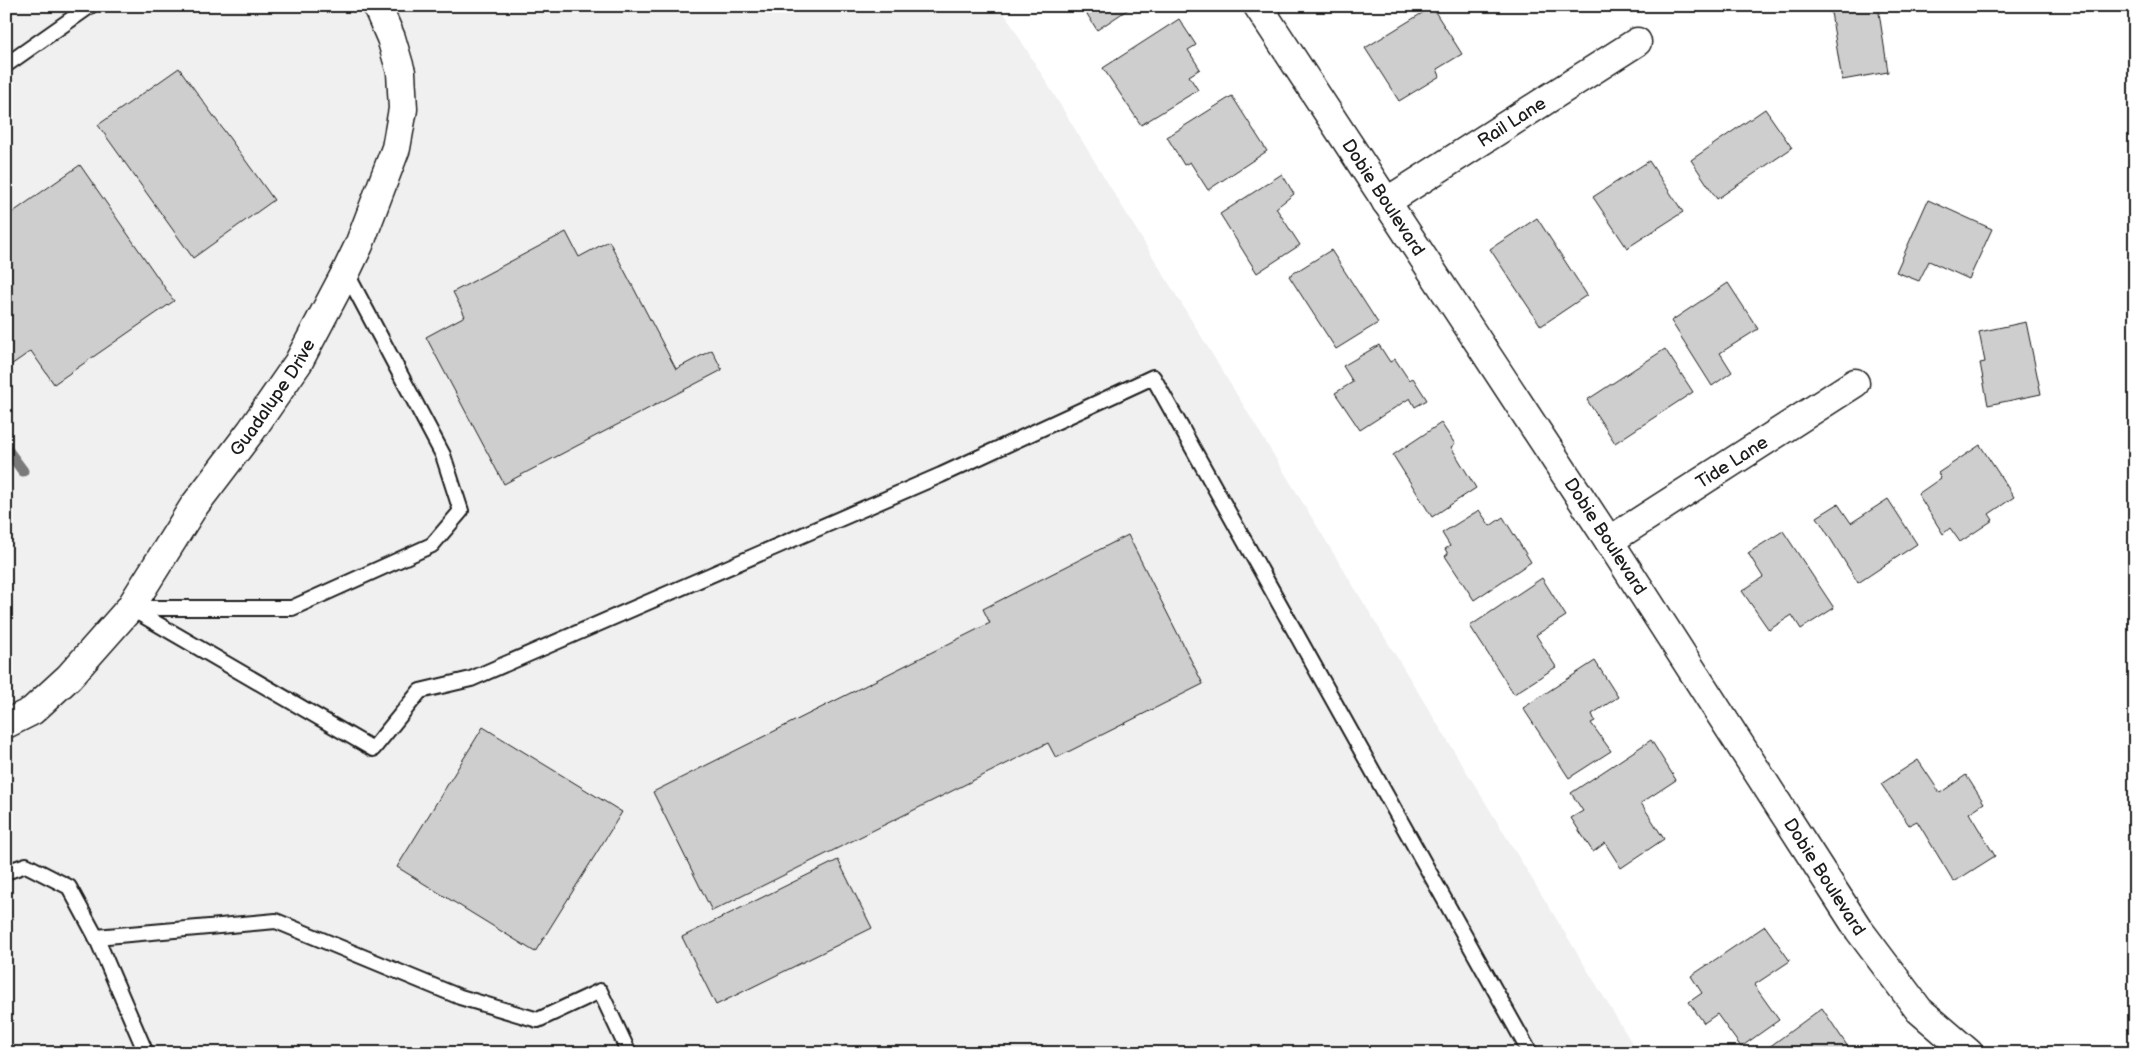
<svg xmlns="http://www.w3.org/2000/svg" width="2141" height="1059" viewBox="0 0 2141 1059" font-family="'Balsamiq Sans',sans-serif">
<rect width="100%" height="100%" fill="#fff"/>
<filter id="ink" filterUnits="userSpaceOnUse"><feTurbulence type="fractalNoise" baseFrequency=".02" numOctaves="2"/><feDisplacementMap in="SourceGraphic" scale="10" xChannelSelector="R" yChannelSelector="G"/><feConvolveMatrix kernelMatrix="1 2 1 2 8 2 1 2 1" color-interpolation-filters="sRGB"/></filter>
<g filter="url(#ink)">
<polygon fill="#f0f0f0" points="6,6 1000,6 1638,1053 6,1053"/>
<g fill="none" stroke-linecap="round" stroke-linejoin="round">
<polyline stroke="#7a7a7a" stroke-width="11" points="6,448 23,471"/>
</g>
<g fill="#cecece" stroke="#1c1c1c">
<polygon points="1082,6 1133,6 1097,30"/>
<polygon points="1830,6 1878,6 1888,72 1842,80"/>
<polygon points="1432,7 1462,54 1437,69 1440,76 1399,101 1365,48"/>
<polygon points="1179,19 1196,45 1188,50 1200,69 1189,76 1198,90 1141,125 1103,68"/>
<polygon points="179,68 274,200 193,258 98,125"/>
<polygon points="1232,96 1267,151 1208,190 1190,162 1184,165 1167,137"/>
<polygon points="1765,109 1792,148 1717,199 1691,160"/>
<polygon points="1649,161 1683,212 1627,248 1593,197"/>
<polygon points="80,165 174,301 54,384 31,351 8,367 6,364 6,217"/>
<polygon points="1282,174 1294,194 1276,208 1300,245 1257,273 1220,214"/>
<polygon points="1928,200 1992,229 1969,279 1929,261 1919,281 1896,272"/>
<polygon points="1537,218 1587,295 1541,326 1490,249"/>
<polygon points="566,232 579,257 609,241 676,369 712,350 722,370 504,484 426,337 465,316 453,292"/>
<polygon points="1331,250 1378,323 1336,349 1289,276"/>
<polygon points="1728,283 1758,329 1720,353 1732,372 1712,386 1671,321"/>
<polygon points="2026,322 2041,394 1988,405 1980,363 1985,362 1979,332"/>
<polygon points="1379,345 1390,362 1395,359 1409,380 1413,378 1427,400 1415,407 1410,398 1360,430 1335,393 1353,382 1343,366"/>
<polygon points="1665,349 1693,392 1615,443 1587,400"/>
<polygon points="1441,423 1455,444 1451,447 1476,488 1432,517 1393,455"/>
<polygon points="1980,445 2014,497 1989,514 1993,520 1960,542 1950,528 1943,534 1918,494 1941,478 1938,473"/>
<polygon points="1888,499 1917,544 1858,583 1817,517 1838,504 1851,523"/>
<polygon points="1479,510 1490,526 1503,517 1531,562 1474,600 1445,556 1448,554 1445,549 1450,546 1442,533"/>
<polygon points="1783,531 1834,608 1801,629 1792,615 1769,630 1742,591 1763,577 1748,553"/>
<polygon points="1128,535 1203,684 1056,758 1048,743 712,911 653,792 990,623 983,609"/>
<polygon points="1542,578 1566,616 1536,635 1556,667 1514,694 1470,626"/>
<polygon points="1595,661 1618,697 1592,714 1595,721 1591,723 1611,751 1569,778 1523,708"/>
<polygon points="483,727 622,812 535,952 397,867"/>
<polygon points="1651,740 1676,780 1641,803 1664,839 1621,868 1605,843 1593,852 1571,818 1583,811 1571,793"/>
<polygon points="1918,760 1940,793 1966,775 1984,803 1969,813 1995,856 1954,882 1917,821 1909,825 1881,784"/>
<polygon points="838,860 872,928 716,1005 682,937"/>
<polygon points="1765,926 1790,961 1754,985 1779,1020 1741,1047 1717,1014 1704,1023 1689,1002 1702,993 1691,976"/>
<polygon points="1822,1008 1852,1053 1761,1053"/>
</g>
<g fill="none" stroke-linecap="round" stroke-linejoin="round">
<defs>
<g id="lane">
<polyline points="6,65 90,6"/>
<polyline points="130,608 373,749 420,691 471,679 941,475 1153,377 1530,1053"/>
<polyline points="130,608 292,608 432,545 461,511 443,455 346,272"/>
<polyline points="6,872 26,865 69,887 96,937 146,1053"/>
<polyline points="96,937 276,921 460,997 538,1020 600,991 629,1053"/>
</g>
<g id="street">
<path id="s1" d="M1258,6L1609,541L1859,930L1919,1010L1969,1053"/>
<path id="s2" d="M1386,202L1637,42"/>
<path id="s3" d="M1609,541L1855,383"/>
<path id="s4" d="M6,724L32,711L69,677L130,608L194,506L251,431L298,363L346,272L359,245L396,148L403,109L401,72L391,38L377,6"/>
</g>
</defs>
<use href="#lane" stroke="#1c1c1c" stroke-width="18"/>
<use href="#street" stroke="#1c1c1c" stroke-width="31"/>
<use href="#lane" stroke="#fff" stroke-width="14"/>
<use href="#street" stroke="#fff" stroke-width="28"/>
</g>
</g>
<g text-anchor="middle" stroke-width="4" stroke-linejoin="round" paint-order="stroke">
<g font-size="18" fill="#1c1c1c" stroke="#fff">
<text dy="6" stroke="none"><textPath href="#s2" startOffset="149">Rail Lane</textPath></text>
<text dy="6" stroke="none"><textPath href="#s1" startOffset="229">Dobie Boulevard</textPath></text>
<text dy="6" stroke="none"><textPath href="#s4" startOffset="426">Guadalupe Drive</textPath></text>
<text dy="6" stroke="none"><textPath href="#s3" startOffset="146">Tide Lane</textPath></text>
<text dy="6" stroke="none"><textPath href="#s1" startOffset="634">Dobie Boulevard</textPath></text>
<text dy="6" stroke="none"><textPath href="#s1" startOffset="1039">Dobie Boulevard</textPath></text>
</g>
</g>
<rect width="2141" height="1059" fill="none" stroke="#fff" stroke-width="25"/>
<rect x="12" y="12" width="2116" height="1034" fill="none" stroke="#1c1c1c" stroke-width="2" filter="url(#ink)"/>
</svg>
